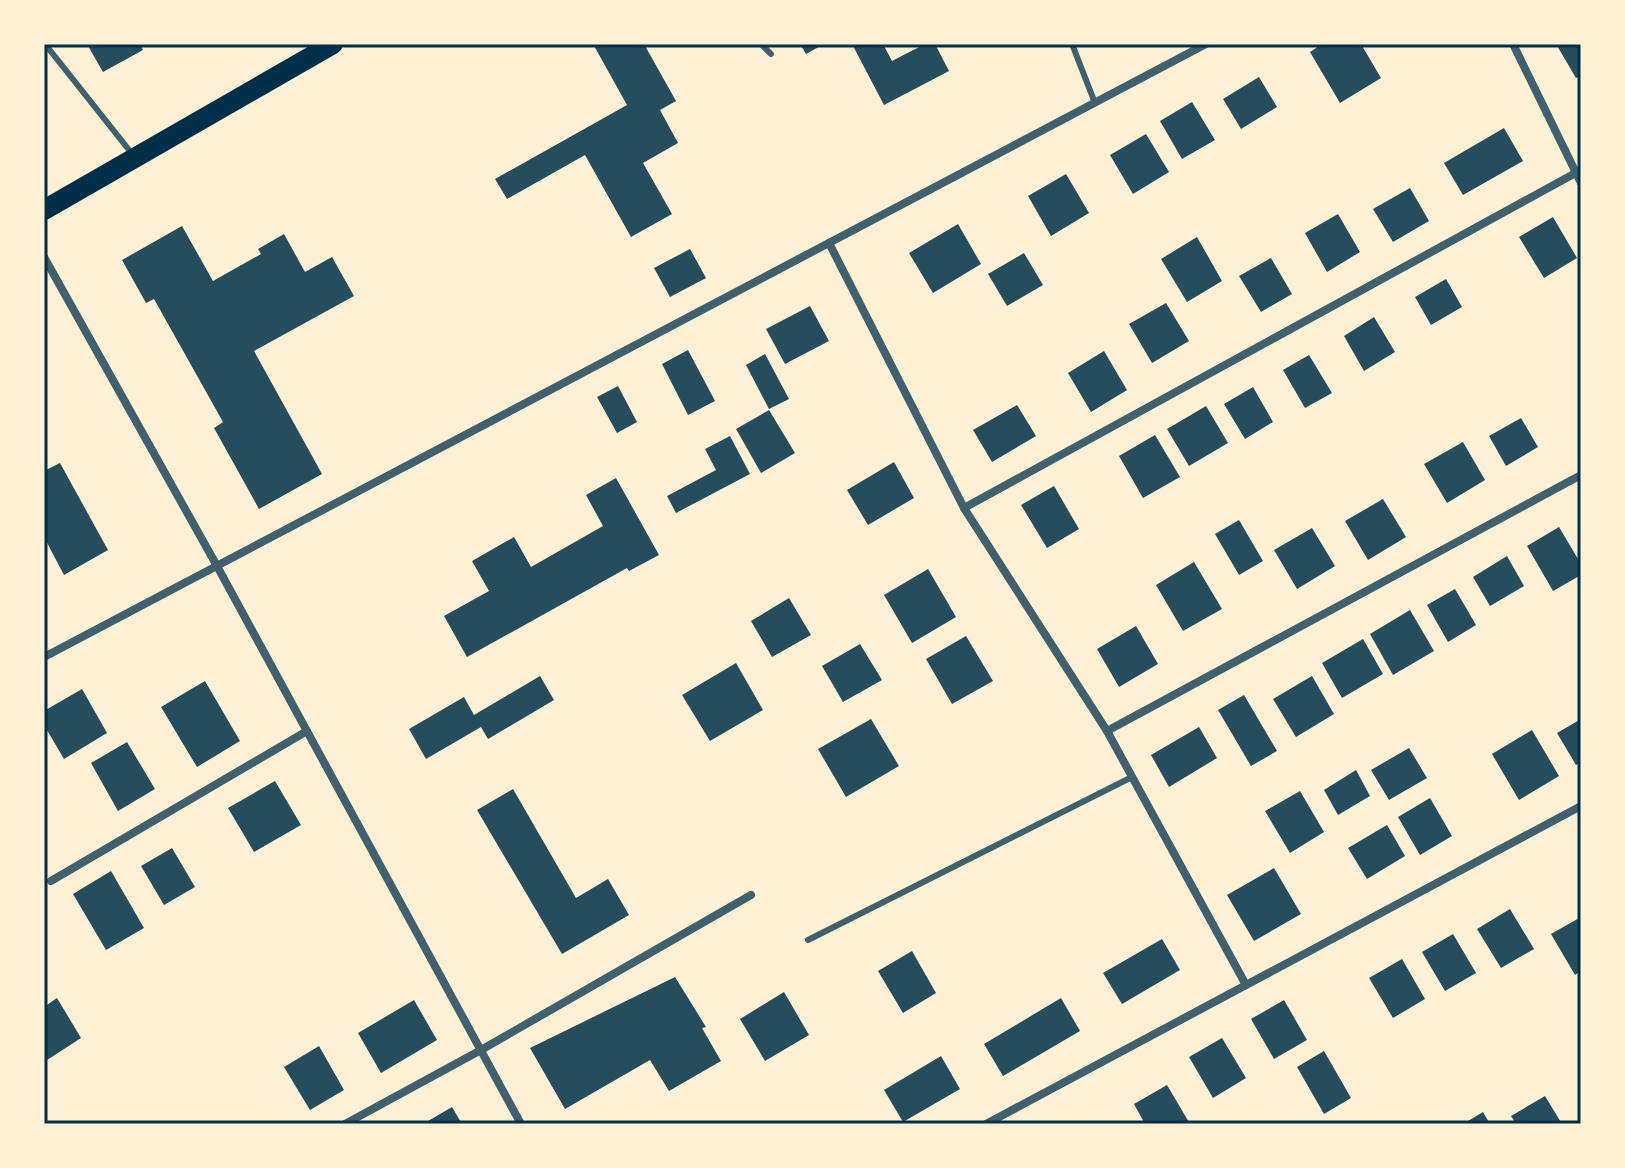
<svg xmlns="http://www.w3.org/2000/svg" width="1625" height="1168" viewBox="0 0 1625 1168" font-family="Georgia,serif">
<rect width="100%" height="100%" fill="#fdf0d5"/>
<g fill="#264d5e">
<polygon points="87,44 140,44 143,50 103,72"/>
<polygon points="593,44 644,44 676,101 660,110 678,143 643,163 672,214 631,237 585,155 507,199 495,179 627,105"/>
<polygon points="800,44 824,44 806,54"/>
<polygon points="852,44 883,44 892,61 925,44 935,44 949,71 884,105"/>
<polygon points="1322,44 1361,44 1381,78 1340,103 1310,52"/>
<polygon points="1556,44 1581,44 1581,76 1576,78"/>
<polygon points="1259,77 1277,107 1241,129 1223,99"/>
<polygon points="1192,102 1215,140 1182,159 1160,121"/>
<polygon points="1504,128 1523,161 1463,195 1444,163"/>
<polygon points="1146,134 1169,172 1133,194 1110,155"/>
<polygon points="1066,174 1089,213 1051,236 1028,196"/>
<polygon points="1410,188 1429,221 1393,242 1373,209"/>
<polygon points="1338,214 1360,252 1327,272 1305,233"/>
<polygon points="1553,217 1577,258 1544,278 1519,237"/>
<polygon points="958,224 981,264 933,293 909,253"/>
<polygon points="182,226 213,281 261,254 258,249 284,234 305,272 332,257 354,296 254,351 322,474 259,509 214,428 223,422 154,299 146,303 122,260"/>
<polygon points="1197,237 1222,281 1187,302 1161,259"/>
<polygon points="690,249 706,278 670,297 654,268"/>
<polygon points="1024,253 1043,285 1007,306 988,274"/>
<polygon points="1271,258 1292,294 1261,312 1239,276"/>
<polygon points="1446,279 1462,307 1431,325 1415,297"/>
<polygon points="1166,303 1189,341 1152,363 1129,324"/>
<polygon points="810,306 829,341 785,364 766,329"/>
<polygon points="1374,317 1395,352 1364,371 1344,336"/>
<polygon points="688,350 715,401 688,415 662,364"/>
<polygon points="1104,351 1127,390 1091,412 1068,373"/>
<polygon points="765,354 789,399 769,409 746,365"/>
<polygon points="1309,355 1332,393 1305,408 1283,370"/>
<polygon points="618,386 637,422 617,433 597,397"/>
<polygon points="1253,387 1273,422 1245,439 1224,404"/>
<polygon points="1017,405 1036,436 992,462 973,430"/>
<polygon points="1206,406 1228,443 1189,466 1167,429"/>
<polygon points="769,410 795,453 761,473 736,429"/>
<polygon points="1521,418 1538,447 1506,466 1489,436"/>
<polygon points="1155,435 1180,477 1143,498 1119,456"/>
<polygon points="730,436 750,474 676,513 667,496 716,470 705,449"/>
<polygon points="1463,442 1485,480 1447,503 1424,464"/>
<polygon points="894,462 914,498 868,525 847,490"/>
<polygon points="60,463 108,550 64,575 44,537 44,471"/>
<polygon points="616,478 659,555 629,571 627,568 467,657 444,616 489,591 472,561 514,537 531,567 603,526 586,495"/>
<polygon points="1054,486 1079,529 1047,548 1021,505"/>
<polygon points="1383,499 1406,537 1368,560 1345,521"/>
<polygon points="1239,520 1263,561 1239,575 1215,534"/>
<polygon points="1559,527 1581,564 1581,575 1553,591 1527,546"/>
<polygon points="1312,528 1335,566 1297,589 1274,550"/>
<polygon points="1507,556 1524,586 1490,606 1473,577"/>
<polygon points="1194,562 1222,609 1183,631 1156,585"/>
<polygon points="928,569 956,617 912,643 884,595"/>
<polygon points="1455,589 1476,625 1448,642 1427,605"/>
<polygon points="789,598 811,635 772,657 751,621"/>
<polygon points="1410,610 1434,651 1393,675 1370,634"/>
<polygon points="1136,626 1158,664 1119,687 1097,649"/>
<polygon points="966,636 993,681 952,704 926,659"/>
<polygon points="1363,639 1383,674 1342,698 1322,663"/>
<polygon points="860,644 882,680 843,702 822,666"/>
<polygon points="736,663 763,710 710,741 682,695"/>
<polygon points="540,676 554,700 488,739 481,727 426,759 409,729 464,697 474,715"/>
<polygon points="1312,676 1334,714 1296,737 1273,699"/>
<polygon points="205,681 240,741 197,767 161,707"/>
<polygon points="82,689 107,733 64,759 44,725 44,711"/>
<polygon points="1244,695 1277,751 1251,766 1218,710"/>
<polygon points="871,719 899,766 846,797 818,749"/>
<polygon points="1581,719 1581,762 1576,765 1557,733"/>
<polygon points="1199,727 1217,758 1169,787 1151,755"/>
<polygon points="1532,730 1559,776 1519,800 1492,754"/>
<polygon points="127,742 155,789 118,811 91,763"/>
<polygon points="1409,748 1427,778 1389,800 1371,770"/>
<polygon points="1356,770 1370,796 1338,815 1324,790"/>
<polygon points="275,781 301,825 254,852 228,808"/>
<polygon points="513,789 576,898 608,879 629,915 562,954 477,810"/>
<polygon points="1300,791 1324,832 1290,853 1265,811"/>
<polygon points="1430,798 1452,836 1420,855 1398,817"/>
<polygon points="1387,825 1405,856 1367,879 1348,848"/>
<polygon points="172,848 195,887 164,905 141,866"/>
<polygon points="1274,868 1301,914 1254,941 1227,895"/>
<polygon points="111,871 144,928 106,950 73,894"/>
<polygon points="1510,909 1534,949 1501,968 1477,929"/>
<polygon points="1581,917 1581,971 1575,975 1551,934"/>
<polygon points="1453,934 1476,973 1445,991 1422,952"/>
<polygon points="1162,939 1180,970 1122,1004 1103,973"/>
<polygon points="912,951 936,993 903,1013 878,971"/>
<polygon points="1402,959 1425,999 1393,1018 1369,978"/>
<polygon points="675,977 706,1027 702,1028 721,1061 669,1091 650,1060 565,1109 530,1048"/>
<polygon points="784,992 809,1035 765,1061 740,1019"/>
<polygon points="57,998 81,1038 44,1062 44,1007"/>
<polygon points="1061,998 1080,1031 1003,1076 984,1044"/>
<polygon points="414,1000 437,1040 381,1073 358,1033"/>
<polygon points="1284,1000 1307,1040 1274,1059 1251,1019"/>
<polygon points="1222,1038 1246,1078 1213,1098 1189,1057"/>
<polygon points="319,1046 344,1090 310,1110 284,1067"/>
<polygon points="1324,1051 1351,1098 1324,1114 1297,1067"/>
<polygon points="941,1056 960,1089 903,1122 884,1090"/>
<polygon points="1167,1085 1190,1124 1145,1124 1134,1104"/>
<polygon points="1545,1096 1562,1124 1516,1124 1511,1116"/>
<polygon points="452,1107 462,1124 423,1124"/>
<polygon points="1483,1112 1490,1124 1463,1124"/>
</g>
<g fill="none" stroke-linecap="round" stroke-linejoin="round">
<g stroke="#3f606c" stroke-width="6">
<polyline points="45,44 133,155"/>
<polyline points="761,44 771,54"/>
<polyline points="1072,44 1095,103"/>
<polyline points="808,940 1132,777"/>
</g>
<g stroke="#3f606c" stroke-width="8">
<polyline points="1513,44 1581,183"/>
<polyline points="829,243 964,508 1107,731 1246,985"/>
<polyline points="44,257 217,566 521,1124"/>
<polyline points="964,508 1581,170"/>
<polyline points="46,656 1206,44"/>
<polyline points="1107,731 1581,475"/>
<polyline points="51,881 307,731"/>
<polyline points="345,1124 481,1050 751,895"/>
<polyline points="986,1124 1581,806"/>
</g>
<polyline stroke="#003049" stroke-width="20" points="44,210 333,44"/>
</g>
<rect width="1625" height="1168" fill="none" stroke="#fdf0d5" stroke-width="92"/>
<rect x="46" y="46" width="1533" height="1076" fill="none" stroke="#003049" stroke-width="3"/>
</svg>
